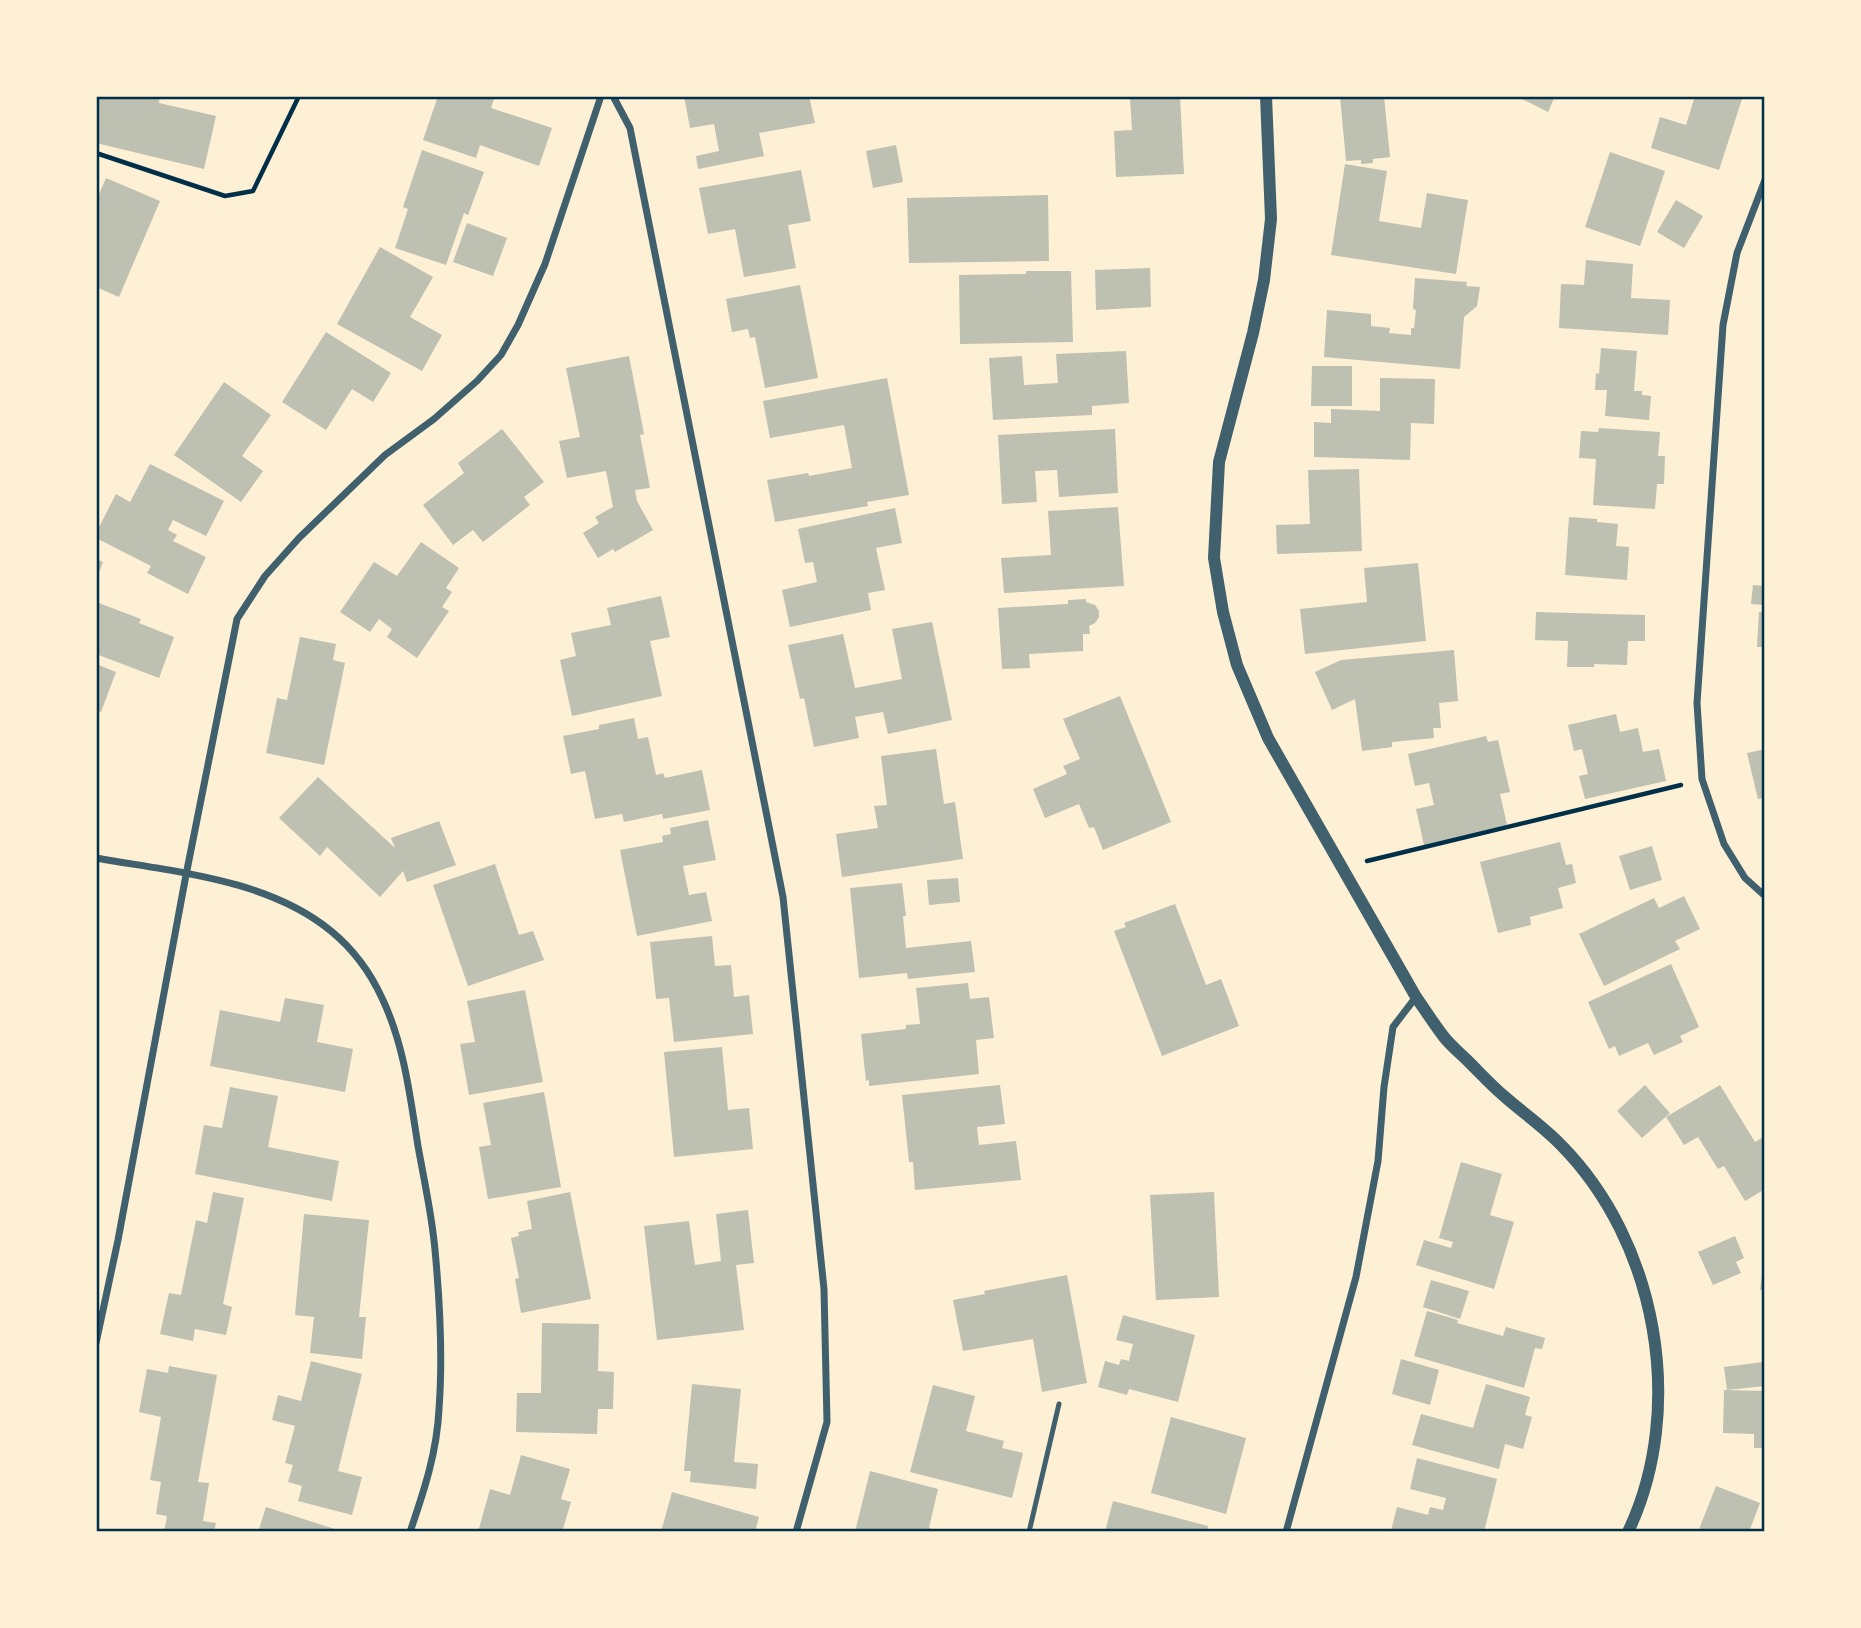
<svg xmlns="http://www.w3.org/2000/svg" width="1861" height="1628" viewBox="0 0 1861 1628" font-family="'Noto Sans',sans-serif">
<rect width="100%" height="100%" fill="#fdf0d5"/>
<g fill="#bec0b2">
<polygon points="100,96 160,96 159,103 216,116 204,169 96,143 96,112"/>
<polygon points="438,96 495,96 491,108 552,128 539,166 480,145 476,158 423,140"/>
<polygon points="684,96 809,96 815,123 759,133 764,156 698,169 696,156 719,151 714,124 690,128"/>
<polygon points="1180,96 1184,174 1116,177 1114,131 1132,130 1130,97"/>
<polygon points="1340,96 1384,96 1390,157 1373,159 1373,163 1361,164 1361,160 1346,161"/>
<polygon points="1516,96 1555,96 1548,112"/>
<polygon points="1695,96 1743,96 1719,170 1651,148 1660,117 1686,125"/>
<polygon points="896,145 903,182 873,188 866,151"/>
<polygon points="422,150 484,172 468,215 464,213 446,265 395,248 408,209 403,207"/>
<polygon points="1610,152 1665,171 1640,246 1585,227"/>
<polygon points="1345,164 1387,171 1379,221 1421,228 1427,193 1468,200 1456,274 1331,255"/>
<polygon points="801,170 811,221 788,225 796,268 744,277 735,229 708,234 699,188"/>
<polygon points="106,178 160,201 119,297 96,287 96,201"/>
<polygon points="1048,195 1049,261 909,263 907,198"/>
<polygon points="1676,200 1703,216 1684,248 1657,232"/>
<polygon points="467,223 507,238 493,276 453,262"/>
<polygon points="380,247 433,277 410,317 442,335 422,371 337,324"/>
<polygon points="1586,260 1633,264 1631,298 1670,300 1668,335 1559,328 1561,284 1584,285"/>
<polygon points="1150,268 1151,307 1096,310 1095,270"/>
<polygon points="1026,271 1071,271 1073,342 960,344 959,275 1026,274"/>
<polygon points="1415,278 1467,282 1466,286 1480,287 1477,306 1464,317 1460,369 1324,357 1327,310 1371,314 1371,326 1390,328 1389,333 1411,335 1411,328 1414,328 1416,310 1413,309"/>
<polygon points="800,285 818,378 765,388 755,337 750,338 748,329 732,332 726,299"/>
<polygon points="326,332 391,373 373,402 352,389 326,430 282,402"/>
<polygon points="1601,348 1637,351 1634,391 1642,391 1642,395 1651,396 1649,420 1605,416 1607,390 1595,390 1596,373 1599,374"/>
<polygon points="1126,351 1129,403 1092,406 1092,415 993,420 989,358 1022,356 1024,385 1058,383 1056,354"/>
<polygon points="629,356 644,434 640,435 650,488 635,490 637,501 653,530 615,552 613,549 598,558 583,533 599,523 595,517 613,507 606,471 567,478 559,441 580,437 566,368"/>
<polygon points="1312,366 1352,366 1352,406 1311,406"/>
<polygon points="887,378 909,495 867,502 868,506 775,522 767,480 808,473 809,476 852,468 844,425 770,438 763,401"/>
<polygon points="1380,378 1435,379 1434,424 1411,423 1410,460 1314,457 1314,422 1331,423 1331,409 1380,411"/>
<polygon points="224,382 271,415 242,456 263,471 241,502 174,455"/>
<polygon points="1599,428 1660,432 1658,456 1665,456 1664,484 1657,484 1655,509 1593,505 1596,459 1579,458 1581,431 1598,432"/>
<polygon points="502,429 544,482 524,497 530,505 483,542 473,530 453,545 423,505 464,473 458,463"/>
<polygon points="1115,429 1118,493 1059,497 1057,470 1035,471 1037,502 1002,504 998,435"/>
<polygon points="150,464 224,501 206,536 173,520 168,530 177,535 173,541 206,557 188,594 147,573 151,566 96,538 96,533 116,494 130,502"/>
<polygon points="1359,469 1362,551 1277,554 1276,525 1310,524 1308,470"/>
<polygon points="1118,507 1124,586 1004,593 1001,558 1051,555 1048,511"/>
<polygon points="895,508 902,543 876,548 885,590 868,593 871,610 790,627 782,590 817,582 813,562 805,563 798,529"/>
<polygon points="1569,517 1597,519 1597,522 1618,524 1616,546 1629,547 1627,580 1565,575"/>
<polygon points="421,542 459,568 446,588 452,592 442,607 449,611 417,658 387,637 392,629 379,619 370,632 340,612 374,562 397,576"/>
<polygon points="96,559 103,562 97,578 96,578"/>
<polygon points="1418,563 1426,641 1305,654 1300,609 1367,602 1364,568"/>
<polygon points="1753,585 1765,586 1765,605 1751,604"/>
<polygon points="661,596 670,637 650,641 662,696 572,716 560,660 576,656 571,633 611,625 607,608"/>
<polygon points="1086,599 1086,602 1095,605 1099,611 1099,617 1095,623 1089,626 1090,634 1083,634 1083,651 1029,654 1030,668 1002,669 998,608 1068,604 1068,600"/>
<polygon points="96,602 141,619 139,623 174,637 159,678 96,654"/>
<polygon points="1536,612 1645,615 1645,641 1628,641 1627,665 1594,664 1594,667 1567,667 1568,641 1535,640"/>
<polygon points="1759,612 1765,612 1765,647 1757,647"/>
<polygon points="932,622 952,720 888,734 883,712 855,717 859,738 814,747 804,698 800,699 788,645 843,634 855,688 902,679 892,629"/>
<polygon points="300,637 336,644 333,660 345,663 324,765 266,753 277,698 287,700"/>
<polygon points="1454,650 1458,701 1439,703 1441,728 1433,728 1434,738 1392,742 1392,747 1362,751 1355,699 1332,710 1315,672 1341,660"/>
<polygon points="96,664 116,672 101,712 96,710"/>
<polygon points="1120,696 1171,822 1103,850 1094,827 1089,828 1079,804 1045,818 1033,789 1067,774 1063,766 1080,759 1063,719"/>
<polygon points="1616,714 1620,732 1638,728 1643,752 1659,749 1666,781 1585,799 1579,776 1588,774 1582,749 1574,751 1568,725"/>
<polygon points="634,718 638,739 648,737 656,775 663,773 665,778 702,770 710,810 663,819 662,814 624,822 622,814 595,819 585,771 571,774 563,736 599,729 599,725"/>
<polygon points="1486,736 1488,742 1498,740 1510,792 1500,794 1507,825 1424,845 1416,809 1434,805 1429,783 1415,786 1408,754"/>
<polygon points="936,749 944,804 955,802 963,859 842,877 836,834 878,828 874,806 887,805 881,756"/>
<polygon points="1765,749 1765,798 1758,799 1747,753"/>
<polygon points="318,777 395,848 391,838 439,821 456,865 407,882 403,871 380,897 327,847 320,856 279,818"/>
<polygon points="708,820 716,860 683,866 689,895 706,892 712,921 637,936 620,850 663,842 662,836 671,834 670,828"/>
<polygon points="1560,842 1566,865 1572,864 1576,883 1558,888 1563,908 1530,917 1531,925 1498,933 1480,862"/>
<polygon points="1652,846 1662,880 1630,890 1619,856"/>
<polygon points="495,864 519,935 533,931 544,960 468,986 433,885"/>
<polygon points="958,878 960,902 929,905 927,880"/>
<polygon points="902,883 906,916 903,916 906,948 971,941 975,972 908,979 907,973 859,978 850,888"/>
<polygon points="1684,896 1700,929 1675,941 1680,949 1604,986 1579,934 1654,898 1659,908"/>
<polygon points="1175,904 1206,985 1221,979 1239,1026 1162,1056 1114,931 1126,927 1124,923"/>
<polygon points="712,936 715,966 731,965 734,997 749,995 753,1034 674,1042 669,998 656,999 650,942"/>
<polygon points="1671,964 1699,1027 1680,1036 1683,1042 1654,1055 1648,1043 1619,1056 1615,1046 1609,1049 1588,1002"/>
<polygon points="968,983 970,999 989,997 994,1038 976,1040 979,1074 869,1086 869,1080 866,1081 861,1034 906,1029 906,1025 920,1024 916,988"/>
<polygon points="525,990 543,1082 469,1095 460,1044 475,1042 467,1001"/>
<polygon points="285,998 324,1005 317,1042 353,1049 345,1092 210,1066 220,1010 280,1022"/>
<polygon points="722,1047 728,1110 749,1108 753,1149 674,1157 664,1052"/>
<polygon points="1000,1085 1005,1124 977,1127 979,1145 1016,1141 1021,1180 915,1190 913,1162 909,1162 902,1095"/>
<polygon points="1645,1085 1670,1113 1642,1138 1617,1111"/>
<polygon points="1720,1085 1755,1142 1765,1136 1765,1189 1745,1201 1724,1166 1718,1169 1698,1137 1684,1145 1666,1117"/>
<polygon points="230,1087 278,1096 268,1147 339,1161 332,1201 195,1174 204,1125 222,1128"/>
<polygon points="544,1092 561,1187 488,1199 479,1147 491,1145 483,1103"/>
<polygon points="1461,1162 1502,1174 1490,1215 1514,1222 1494,1289 1416,1265 1424,1240 1451,1248 1453,1242 1439,1238"/>
<polygon points="213,1192 244,1198 223,1304 232,1307 226,1335 195,1329 193,1341 160,1334 169,1293 181,1295 196,1220 207,1223"/>
<polygon points="570,1192 591,1299 521,1313 515,1279 519,1278 511,1238 519,1236 518,1232 532,1229 527,1201"/>
<polygon points="1214,1192 1219,1297 1156,1300 1150,1195"/>
<polygon points="748,1210 754,1263 736,1265 744,1330 657,1340 644,1226 689,1221 695,1265 721,1261 716,1214"/>
<polygon points="304,1214 369,1220 359,1317 366,1317 362,1359 310,1353 314,1317 295,1315"/>
<polygon points="1735,1236 1744,1258 1736,1262 1741,1273 1713,1285 1698,1252"/>
<polygon points="1763,1267 1765,1267 1765,1290 1760,1290"/>
<polygon points="1067,1275 1087,1383 1042,1392 1033,1339 963,1351 953,1300 985,1294 984,1291"/>
<polygon points="1431,1280 1469,1291 1460,1319 1423,1307"/>
<polygon points="1427,1311 1458,1320 1457,1323 1503,1336 1506,1327 1545,1338 1542,1349 1535,1348 1524,1388 1414,1356"/>
<polygon points="1123,1315 1195,1335 1178,1402 1129,1389 1127,1395 1098,1387 1105,1361 1119,1365 1121,1359 1129,1361 1133,1344 1116,1340"/>
<polygon points="542,1323 599,1324 598,1371 614,1372 613,1409 598,1409 597,1434 516,1432 517,1393 541,1393"/>
<polygon points="1401,1359 1439,1370 1430,1405 1392,1394"/>
<polygon points="311,1361 362,1374 338,1471 362,1477 352,1515 298,1501 302,1486 288,1482 293,1465 285,1463 295,1426 272,1420 278,1395 301,1401"/>
<polygon points="1763,1362 1765,1386 1727,1390 1724,1367"/>
<polygon points="169,1366 217,1375 198,1482 209,1483 203,1521 216,1523 214,1532 164,1532 167,1516 156,1514 161,1482 150,1480 161,1417 139,1412 147,1369 168,1373"/>
<polygon points="692,1384 741,1389 734,1462 758,1464 756,1489 690,1482 691,1471 684,1471"/>
<polygon points="1486,1384 1530,1397 1525,1415 1532,1417 1523,1449 1505,1444 1499,1469 1412,1445 1421,1414 1473,1428"/>
<polygon points="933,1385 975,1396 966,1431 1004,1441 1002,1448 1023,1453 1012,1498 910,1472"/>
<polygon points="1724,1390 1765,1391 1765,1448 1754,1448 1754,1434 1723,1433"/>
<polygon points="1171,1417 1246,1438 1226,1514 1151,1493"/>
<polygon points="521,1455 570,1469 561,1499 571,1502 562,1532 478,1532 490,1489 510,1495"/>
<polygon points="1417,1458 1497,1479 1484,1532 1391,1531 1397,1507 1428,1515 1430,1507 1443,1510 1446,1498 1410,1489"/>
<polygon points="870,1471 938,1489 929,1528 941,1532 855,1532"/>
<polygon points="1716,1486 1760,1503 1749,1532 1698,1532"/>
<polygon points="672,1492 759,1517 755,1532 661,1532"/>
<polygon points="1113,1501 1208,1526 1207,1532 1105,1532"/>
<polygon points="266,1507 341,1531 341,1532 258,1532"/>
</g>
<g fill="none" stroke-linecap="round" stroke-linejoin="round">
<g stroke="#003049" stroke-width="4.5">
<polyline points="96,153 225,196 253,191 299,96"/>
<polyline points="1367,861 1681,785"/>
</g>
<polyline stroke="#3f606c" stroke-width="5" points="1029,1532 1059,1404"/>
<g stroke="#3f606c" stroke-width="7">
<polyline points="613,96 630,128 783,897 824,1289 827,1422 796,1532"/>
<polyline points="1765,180 1737,253 1723,325 1697,703 1702,779 1724,844 1745,878 1765,896"/>
<path d="M96,858C174,872 268,879 331,931C353,949 370,972 382,998C404,1044 410,1096 418,1146C424,1180 432,1215 435,1250C440,1303 443,1356 439,1409C437,1452 424,1491 410,1532"/>
<polyline points="96,1343 118,1240 186,875 237,619 265,576 299,538 385,455 434,419 477,381 501,355 518,325 545,264 601,96"/>
<polyline points="1286,1532 1356,1277 1378,1161 1384,1087 1393,1027 1416,997"/>
</g>
<path stroke="#3f606c" stroke-width="12" d="M1266,96L1271,219L1264,280L1253,333L1219,462L1214,558L1223,612L1237,665L1268,738L1416,997C1425,1010 1434,1024 1444,1037C1451,1046 1461,1054 1470,1063C1481,1074 1492,1086 1504,1096C1523,1113 1544,1127 1561,1145C1657,1242 1687,1408 1628,1532"/>
</g>
<rect width="1861" height="1628" fill="none" stroke="#fdf0d5" stroke-width="196"/>
<rect x="98" y="98" width="1665" height="1432" fill="none" stroke="#003049" stroke-width="2.5"/>
</svg>
